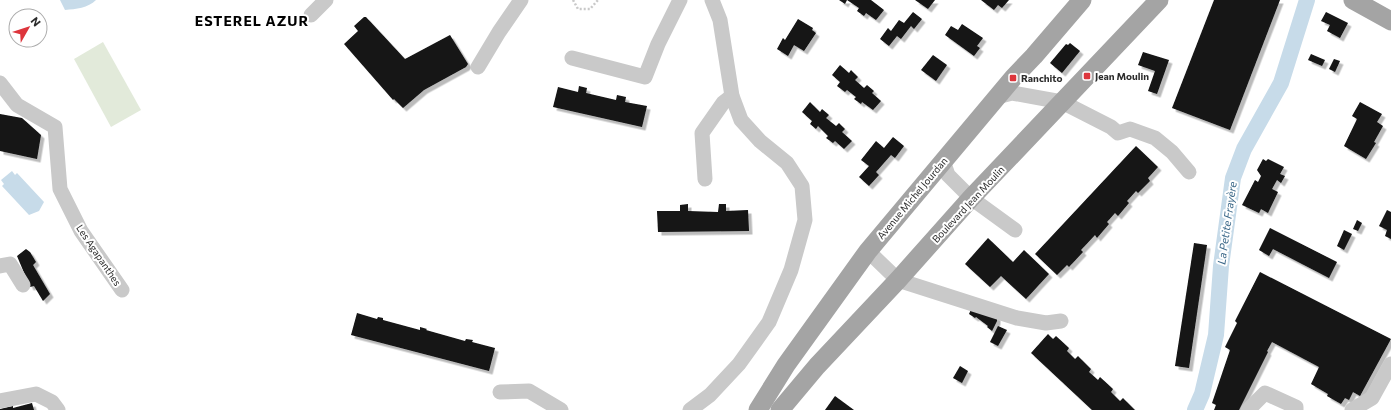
<svg xmlns="http://www.w3.org/2000/svg" width="1391" height="410" viewBox="0 0 1391 410" font-family="Commissioner,sans-serif">
<defs>
<filter id="shadow"><feDropShadow dx="3.5" dy="3.5" stdDeviation="0" flood-color="#0004"/></filter>
</defs>
<rect width="100%" height="100%" fill="#fff"/>
<polygon fill="#e2eada" points="103,42 141,110 111,127 74,59"/>
<g fill="#c7dbe9">
<path d="M60,0H96C88,8 76,9 65,10Z"/>
<polygon points="12,171 15,175 17,173 44,202 39,211 29,215 2,186 4,184 1,180"/>
</g>
<g fill="none" stroke-linecap="round" stroke-linejoin="round">
<polyline stroke="#c7dbe9" stroke-width="16" points="1195,410 1202,394 1216,335 1221,266 1233,178 1244,149 1281,83 1307,0"/>
</g>
<g fill="#131313" filter="url(#shadow)">
<polygon points="839,0 871,0 884,10 876,20 866,13 864,16 857,11 859,8 847,0 845,4"/>
<polygon points="915,0 935,0 928,9"/>
<polygon points="981,0 1009,0 1002,8 998,5 994,10"/>
<polygon points="1214,0 1280,0 1230,130 1172,108"/>
<polygon points="913,12 922,19 914,29 911,26 901,39 897,36 889,46 880,39 888,28 891,31 899,20 904,23"/>
<polygon points="1326,12 1348,23 1340,38 1327,31 1330,25 1321,21"/>
<polygon points="364,17 366,17 405,59 450,35 468,64 466,67 424,90 403,108 394,99 393,100 344,44 358,31 354,26"/>
<polygon points="798,19 813,28 812,30 816,33 804,51 794,45 788,56 777,49 783,38 785,40"/>
<polygon points="962,24 983,38 977,46 980,48 974,56 945,35 951,26 958,30"/>
<polygon points="1070,43 1080,51 1062,73 1050,63 1066,44 1068,45"/>
<polygon points="1143,52 1169,60 1157,94 1148,91 1155,71 1138,65"/>
<polygon points="1311,54 1325,60 1322,66 1308,60"/>
<polygon points="933,55 947,65 936,81 921,70"/>
<polygon points="1334,59 1340,61 1335,72 1329,69"/>
<polygon points="840,65 849,73 851,70 858,77 855,80 864,88 867,85 874,91 872,93 881,101 873,110 862,102 861,104 854,99 856,97 847,90 845,92 837,86 840,82 832,75"/>
<polygon points="579,86 587,88 586,93 616,100 617,95 626,97 625,102 647,106 642,127 553,107 558,87 578,92"/>
<polygon points="810,102 820,112 822,109 829,115 826,118 836,126 839,123 845,129 842,132 852,141 844,149 835,141 833,143 826,138 828,136 818,126 816,129 810,124 812,121 802,112"/>
<polygon points="1360,102 1382,114 1377,122 1383,126 1374,142 1376,143 1366,159 1344,146 1357,119 1352,116"/>
<polygon points="0,114 22,118 41,135 37,159 0,151"/>
<polygon points="893,137 904,146 895,158 891,155 876,172 879,175 869,186 859,177 869,166 861,160 876,141 884,148"/>
<polygon points="1136,146 1158,167 1148,178 1150,181 1138,193 1136,191 1127,201 1129,203 1118,216 1115,213 1107,222 1109,224 1097,238 1095,235 1081,250 1083,252 1069,267 1067,265 1057,275 1035,254"/>
<polygon points="1263,159 1266,161 1268,159 1284,167 1280,174 1285,176 1281,183 1277,180 1272,189 1278,192 1268,213 1261,209 1259,213 1242,205 1255,180 1258,182 1261,176 1257,170"/>
<polygon points="688,204 688,211 718,212 719,204 726,204 726,211 748,210 749,231 658,232 657,211 680,211 680,205"/>
<polygon points="1387,210 1391,212 1391,239 1385,236 1387,230 1379,226"/>
<polygon points="1357,220 1362,223 1358,231 1353,229"/>
<polygon points="1270,228 1337,262 1329,278 1273,249 1269,256 1259,250"/>
<polygon points="1344,230 1352,234 1344,250 1337,246"/>
<polygon points="988,238 1013,262 1024,250 1049,274 1026,299 1001,276 990,287 965,264"/>
<polygon points="1194,243 1207,245 1189,368 1175,366"/>
<polygon points="26,249 30,252 36,262 33,265 50,294 43,301 34,286 30,287 17,256"/>
<polygon points="1260,272 1391,339 1360,396 1353,392 1349,400 1345,398 1341,404 1327,396 1328,394 1311,384 1319,367 1272,342 1267,351 1268,352 1239,410 1214,410 1216,405 1212,403 1230,350 1225,347 1237,323 1235,321"/>
<polygon points="972,307 997,317 997,321 992,331 987,327 988,326 976,317 975,318 969,314"/>
<polygon points="357,313 377,319 378,317 383,318 383,320 420,330 420,327 427,329 426,330 465,341 466,339 473,340 472,342 495,348 489,371 351,335"/>
<polygon points="998,326 1007,330 998,346 990,342"/>
<polygon points="1048,334 1053,339 1056,336 1069,348 1067,351 1075,359 1078,356 1091,369 1089,372 1098,380 1100,377 1113,389 1111,392 1120,401 1123,398 1135,410 1092,410 1031,353"/>
<polygon points="960,366 968,371 962,383 953,378"/>
<polygon points="835,396 854,410 825,410"/>
<polygon points="32,403 34,410 0,410 0,409 13,406 13,408"/>
</g>
<g fill="none" stroke-linecap="round" stroke-linejoin="round">
<polyline stroke="#c9c9c9" stroke-width="2.5" stroke-dasharray="2 2" stroke-linecap="butt" points="573,0 578,9 590,9 598,0"/>
<g stroke="#c9c9c9" stroke-width="15">
<polyline points="311,15 326,0"/>
<polyline points="572,58 645,77 658,44 680,0"/>
<polyline points="478,67 499,32 521,0"/>
<polyline points="0,83 17,105 55,127 60,189 81,231 122,290"/>
<polyline points="997,97 1012,93 1062,102 1111,127 1118,133 1130,129 1155,138 1172,152 1189,172"/>
<polyline points="943,161 948,175 971,198 1015,230"/>
<polyline points="705,179 702,133 723,103 732,96"/>
<polyline points="868,251 898,280 1017,318 1046,323 1061,321"/>
<polyline points="0,266 10,264 23,285"/>
<polyline points="500,392 529,391 561,410"/>
<polyline points="0,401 36,394 52,402 58,410"/>
<polyline points="690,410 710,395 739,364 769,322 791,270 805,220 802,186 787,163 760,141 741,120 732,96 720,20 712,0"/>
<polyline points="1248,410 1265,393 1296,407 1296,410"/>
<polyline points="1352,410 1372,398 1391,364"/>
</g>
<g stroke="#a4a4a4" stroke-width="19">
<polyline points="1353,0 1391,21"/>
<polyline points="758,410 786,365 868,251 1013,78 1034,56 1082,0"/>
<polyline points="780,410 817,366 898,280 971,198 1159,0"/>
</g>
</g>
<g fill="#dd353c" stroke="#fff" stroke-width="1.5">
<rect x="1083" y="72" width="8" height="8" rx="2"/>
<rect x="1009" y="74" width="8" height="8" rx="2"/>
</g>
<g text-anchor="middle" stroke-width="4" stroke-linejoin="round" paint-order="stroke">
<g font-size="10" font-weight="bold" fill="#2c2c2c" stroke="#fff" text-anchor="start">
<text x="1095" y="80">Jean Moulin</text>
<text x="1021" y="82">Ranchito</text>
</g>
<g font-size="10" fill="#2c2c2c" stroke="#fff">
<text transform="translate(912 198) rotate(-50)" y="4">Avenue Michel Jourdan</text>
<text transform="translate(968 204) rotate(-47)" y="4">Boulevard Jean Moulin</text>
<text transform="translate(99 255) rotate(56)" y="4">Les Agapanthes</text>
</g>
<g font-size="11" font-style="italic" fill="#3e6a8a" stroke="#fff">
<text transform="translate(1227 223) rotate(-82)" y="4">La Petite Frayère</text>
</g>
<g font-size="14" font-weight="bold" letter-spacing="1" fill="#000" stroke="#fff">
<text x="252" y="26">ESTEREL AZUR</text>
</g>
</g>
<g transform="translate(28 28) rotate(51)"><circle r="19" fill="#ffffff" stroke="#ababab"/>
<path d="M0-3L7 15L0 10L-7 15Z" fill="#dd353c"/>
<text y="-6" font-size="11" font-weight="bold" text-anchor="middle" fill="#2c2c2c">N</text>
</g>
</svg>
